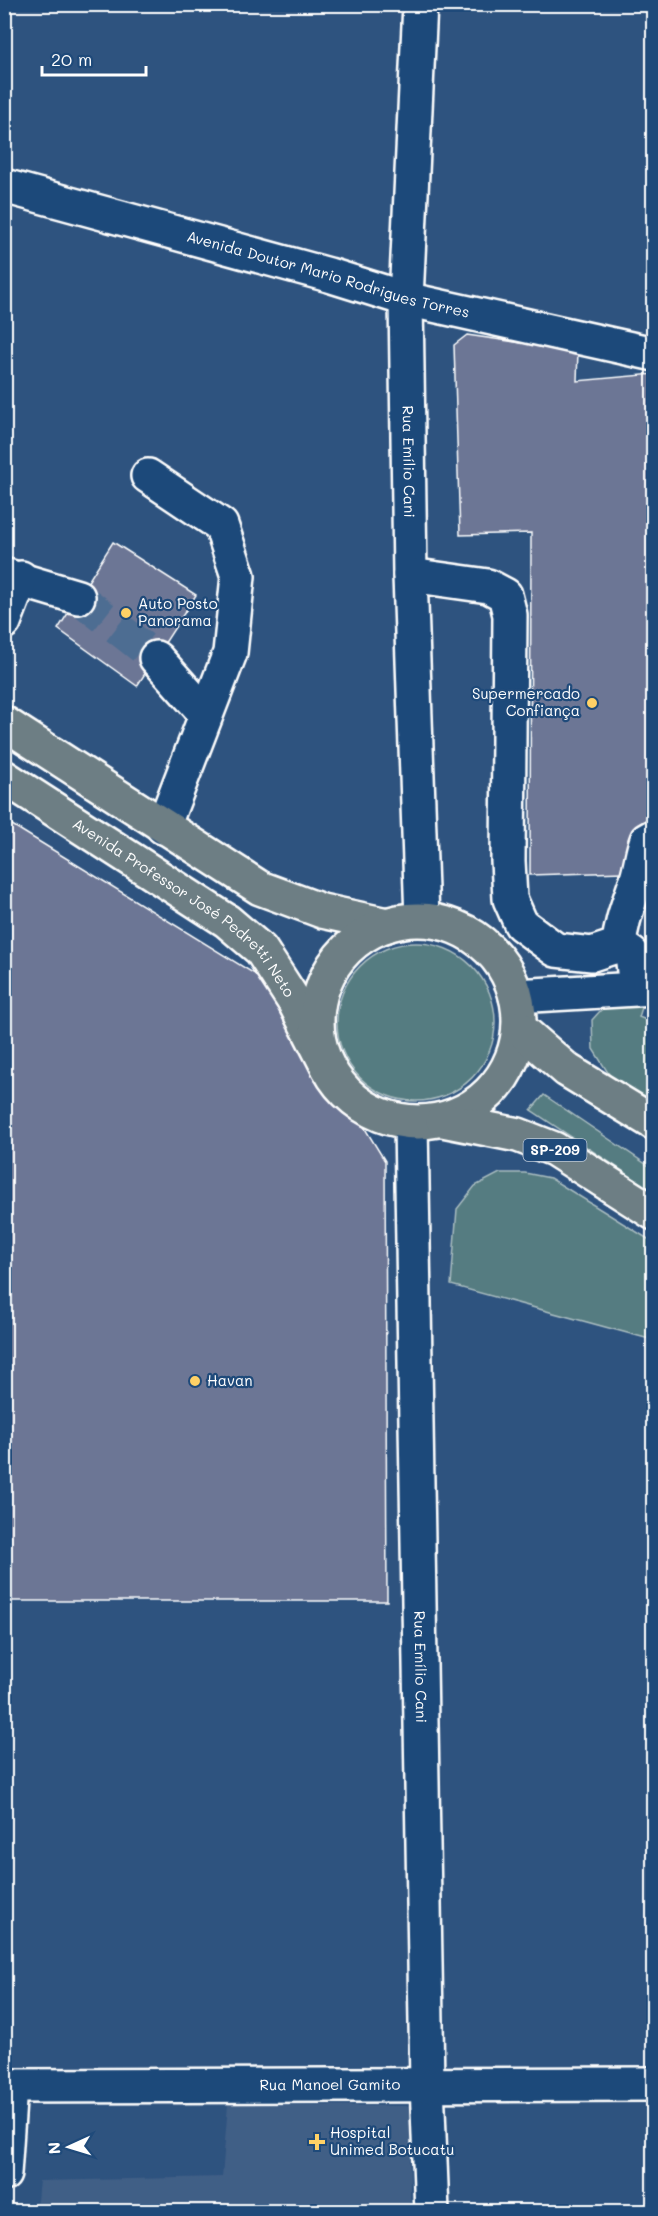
<svg xmlns="http://www.w3.org/2000/svg" width="658" height="2216" viewBox="0 0 658 2216" font-family="Mali,sans-serif">
<rect width="100%" height="100%" fill="#2e537f"/>
<filter id="ink" filterUnits="userSpaceOnUse"><feTurbulence type="fractalNoise" baseFrequency=".0167" numOctaves="2"/><feDisplacementMap in="SourceGraphic" scale="12" xChannelSelector="R" yChannelSelector="G"/><feConvolveMatrix kernelMatrix="1 2 1 2 8 2 1 2 1" color-interpolation-filters="sRGB"/></filter>
<g filter="url(#ink)">
<polygon fill="#415e86" points="228,2104 410,2106 410,2211 36,2211 39,2181 222,2177"/>
<g fill="#547b81" stroke="#aabdc0" stroke-width="1.5">
<circle cx="416" cy="1022" r="79"/>
<polygon points="645,998 639,1017 653,1023 653,1106 612,1079 593,1049 592,1020 610,1000"/>
<polygon points="544,1095 653,1169 653,1191 531,1110"/>
<polygon points="500,1173 525,1173 550,1178 653,1242 653,1340 451,1285 457,1209 475,1186"/>
</g>
<g fill="#6c7695" stroke="#fff" stroke-width="1.5">
<polygon points="467,335 578,351 577,381 654,374 654,871 530,875 531,533 460,535 454,345"/>
<polygon points="113,542 196,595 137,686 58,629"/>
<polygon points="4,820 279,989 385,1161 387,1601 4,1601"/>
</g>
<g fill="none" stroke-linecap="round" stroke-linejoin="round">
<polyline stroke="#4d6d92" stroke-width="33" stroke-dasharray="33 16" stroke-linecap="butt" points="78,597 156,658"/>
<defs>
<g id="minor">
<path id="s1" d="M420,4L406,299L410,575L422,919"/>
<path id="s2" d="M4,186L329,275L406,299L654,354"/>
<polyline points="148,476 221,525 238,576 230,653 163,827"/>
<polyline points="4,575 78,597"/>
<polyline points="410,575 488,586 505,595 510,615 508,861 510,899 521,924 556,950 592,954 619,945 632,954 636,988"/>
<polyline points="4,622 21,578"/>
<polyline points="156,658 205,713"/>
<path d="M619,945C621,922 628,906 635,885C641,870 641,855 647,840L654,836"/>
<polyline points="516,996 654,988"/>
<path id="s3" d="M411,1123L427,2083L432,2212"/>
<path id="s4" d="M4,2086L654,2084"/>
<polyline points="4,2174 10,2086"/>
</g>
<g id="major">
<polyline points="4,723 260,888 322,911 387,925"/>
<path id="s5" d="M4,777L227,921L261,950L294,1001L329,1069"/>
</g>
<g id="highway">
<circle cx="418" cy="1021" r="101"/>
<polyline points="519,1028 567,1070 654,1123"/>
<polyline points="443,1120 518,1135 554,1149 654,1213"/>
</g>
</defs>
<use href="#minor" stroke="#fff" stroke-width="38"/>
<use href="#major" stroke="#fff" stroke-width="38"/>
<use href="#highway" stroke="#fff" stroke-width="38"/>
<use href="#minor" stroke="#1f4a7a" stroke-width="33"/>
<use href="#major" stroke="#6d7e84" stroke-width="33"/>
<use href="#highway" stroke="#6d7e84" stroke-width="33"/>
</g>
</g>
<g fill="#ffd166" stroke="#1f4a7a" stroke-width="2">
<circle cx="126" cy="613" r="6"/>
<circle cx="592" cy="703" r="6"/>
<circle cx="195" cy="1381" r="6"/>
<path d="M314 2133h6v6h6v6h-6v6h-6v-6h-6v-6h6z"/>
</g>
<g text-anchor="middle" stroke-width="4.5" stroke-linejoin="round" paint-order="stroke">
<rect fill="#1f4a7a" stroke="#bcc9d7" stroke-width="1.5" x="523.5" y="1139" width="63" height="22" rx="4.5"/>
<g font-size="14" font-weight="bold" fill="#fff">
<text x="555" y="1155">SP-209</text>
</g>
<g font-size="15" fill="#fff" stroke="#1f4a7a">
<text dy="5" stroke="none"><textPath href="#s2" startOffset="336">Avenida Doutor Mario Rodrigues Torres</textPath></text>
<text dy="5" stroke="none"><textPath href="#s1" startOffset="458">Rua Emílio Cani</textPath></text>
<text dy="5" stroke="none"><textPath href="#s5" startOffset="224">Avenida Professor José Pedretti Neto</textPath></text>
<text dy="5" stroke="none"><textPath href="#s3" startOffset="544">Rua Emílio Cani</textPath></text>
<text dy="5" stroke="none"><textPath href="#s4" startOffset="326">Rua Manoel Gamito</textPath></text>
</g>
<g font-size="15" fill="#fff" stroke="#1f4a7a" text-anchor="start">
<text x="138" y="609">Auto Posto<tspan x="138" dy="17">Panorama</tspan></text>
<text x="580" y="699" text-anchor="end">Supermercado<tspan x="580" dy="17">Confiança</tspan></text>
<text x="207" y="1386">Havan</text>
<text x="330" y="2138">Hospital<tspan x="330" dy="17">Unimed Botucatu</tspan></text>
</g>
</g>
<rect width="658" height="2216" fill="none" stroke="#1f4a7a" stroke-width="24"/>
<rect x="12" y="12" width="634" height="2192" fill="none" stroke="#fff" stroke-width="2" filter="url(#ink)"/>
<g transform="translate(69 2147) rotate(266)" stroke="#1f4a7a" stroke-width="4.5" paint-order="stroke">
<path d="M0-4.5L10 22L0 15L-10 22Z" fill="#ffffff"/>
<text y="-9" font-size="16" font-weight="bold" text-anchor="middle" fill="#ffffff">N</text>
</g>
<path d="M42 66v9h104v-9" fill="none" stroke="#ffffff" stroke-width="3"/>
<text x="51" y="66" font-size="18" fill="#ffffff" stroke="#1f4a7a" stroke-width="4.5" paint-order="stroke">20 m</text>
</svg>
